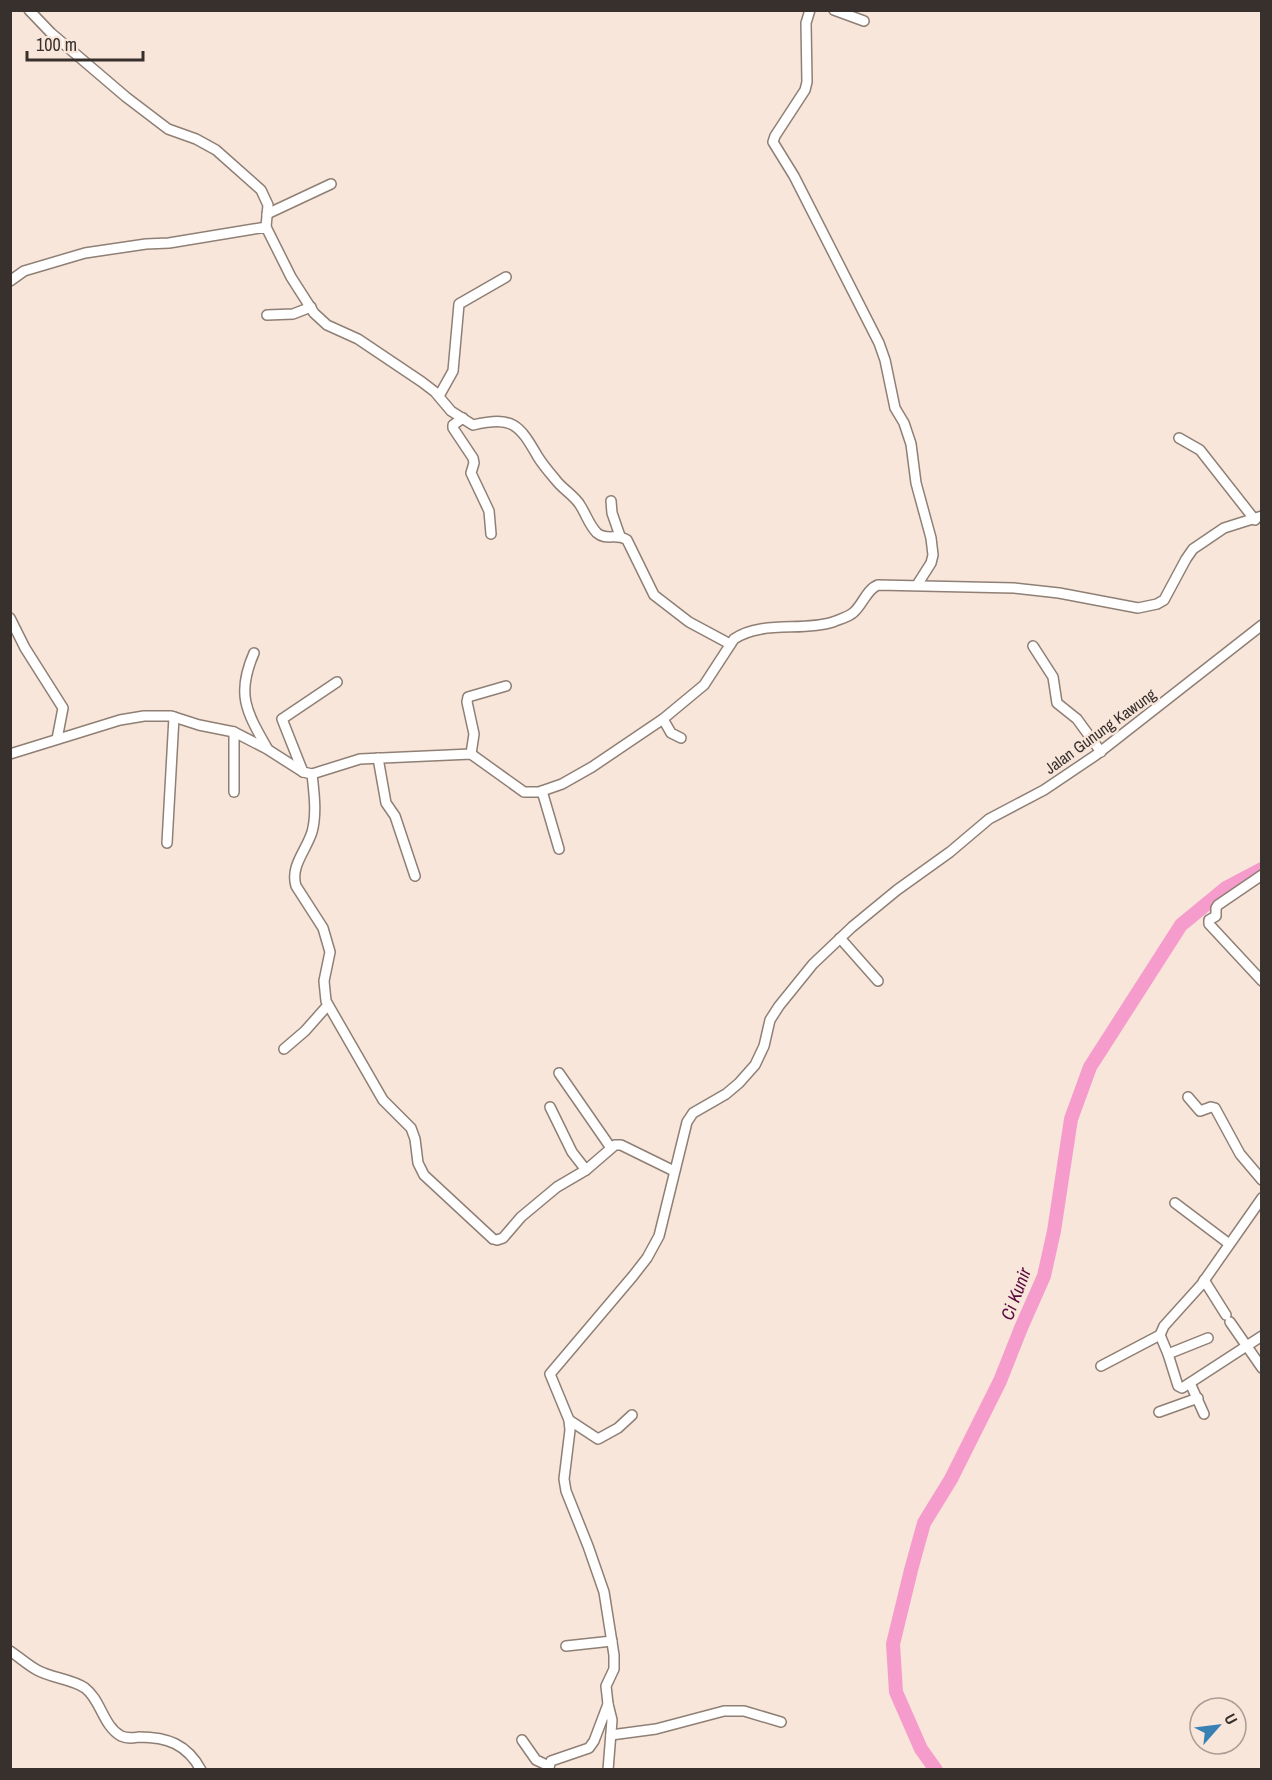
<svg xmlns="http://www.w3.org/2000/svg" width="1272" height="1780" viewBox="0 0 1272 1780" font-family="'Archivo Narrow',sans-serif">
<rect width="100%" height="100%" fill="#f8e6db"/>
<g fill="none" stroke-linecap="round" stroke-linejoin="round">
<polyline stroke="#f69ccd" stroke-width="14" points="936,1770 921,1749 896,1692 893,1644 911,1570 924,1523 951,1479 1000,1381 1021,1328 1044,1276 1054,1231 1071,1119 1090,1067 1181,925 1226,888 1262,869"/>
<defs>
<g id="minor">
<polyline points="29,10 51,33 126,97 168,129 196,139 216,150 261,190 268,205 266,227"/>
<polyline points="810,10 806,23 807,82 805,90 775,136 773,142 794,176 879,343 885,360 895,408 904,423 911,444 916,483 931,538 933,555 931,563 917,585"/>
<polyline points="834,10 864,21"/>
<polyline points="267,214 331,184"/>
<path d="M10,281L24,271L85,253L146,244L169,243L266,227L291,277L314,313L327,325L358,339L422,382L435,392L451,411L473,425C513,416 519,424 538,457C543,465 549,472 555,479C562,489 574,495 580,505C586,514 589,525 597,533C606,541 617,533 627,540L654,595L689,622L730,644"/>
<polyline points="267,315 293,314 311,307"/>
<polyline points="439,396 453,371 459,304 506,277"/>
<polyline points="463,418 453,425 453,428 473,458 474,463 471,473 489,511 491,534"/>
<polyline points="1179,438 1200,450 1255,520"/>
<polyline points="611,501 612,513 620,536"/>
<polyline points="10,618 25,648 63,708 57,739"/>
<polyline points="1033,646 1053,677 1057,703 1077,719 1101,752"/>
<path d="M254,653C236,694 246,711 267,748"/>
<polyline points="663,719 671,733 681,738"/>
<polyline points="234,732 234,792"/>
<path d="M10,754L120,720L144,716H171L199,725L234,732L267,749L303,772L312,774L360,759L471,754L524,792H539L562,784L592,767L663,719L704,685L734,639C762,620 802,632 833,622C840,619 849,617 854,612C863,604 867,589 878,585L1014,588L1059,593L1138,608L1157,604L1164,600L1186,559L1193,549L1224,528L1262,516"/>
<polyline points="471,754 474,734 467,702 468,697 506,686"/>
<polyline points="378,758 386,803 395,816 415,876"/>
<polyline points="303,772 282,719 337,682"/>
<path d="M312,774C314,792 317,814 312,832C306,851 290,866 296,886L323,928L330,952L324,981L326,1001L383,1100L411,1128L415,1139L418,1163L424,1175L493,1239L497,1240L503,1238L521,1217L557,1187L586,1170L615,1145H621L674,1171"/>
<polyline points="542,791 559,849"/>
<polyline points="167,843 174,717"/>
<polyline points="1262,875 1218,905 1216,908 1216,916 1209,920 1209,924 1262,981"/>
<polyline points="840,938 878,981"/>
<polyline points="284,1049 305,1031 328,1005"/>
<polyline points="559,1073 611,1148"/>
<polyline points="1188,1097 1200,1111 1211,1107 1215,1108 1240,1154 1262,1180"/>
<polyline points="550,1107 572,1152 586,1170"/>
<polyline points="1175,1203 1228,1243"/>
<polyline points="1204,1280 1226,1315"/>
<polyline points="1230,1322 1262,1368"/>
<polyline points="1160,1335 1168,1354 1208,1338"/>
<polyline points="1168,1354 1178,1386 1182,1388 1262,1336"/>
<polyline points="1101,1366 1160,1335 1164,1326 1201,1285 1262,1198"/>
<polyline points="1190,1383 1204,1414"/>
<polyline points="1159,1412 1198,1398"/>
<polyline points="569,1420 598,1439 618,1428 632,1415"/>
<polyline points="566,1646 612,1641"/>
<path d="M10,1651C19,1657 28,1665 37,1670C51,1678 72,1679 85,1688C101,1700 103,1726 121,1736C128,1739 133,1738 139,1737C167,1737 187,1744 201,1770"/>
<polyline points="608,1704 612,1720 608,1770"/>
<polyline points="611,1735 656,1729 724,1711 744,1711 781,1722"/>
<polyline points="522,1740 536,1760 549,1766"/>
<polyline points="548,1770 551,1761 589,1748 594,1741 608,1704 606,1686 614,1669 614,1655 604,1592 588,1546 566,1491 564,1479 570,1430 569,1420 550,1374 633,1276 647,1258 659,1236 687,1122 693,1113 726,1094 739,1083 755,1065 764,1046 770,1020 779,1006 813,964 852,927 897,890 950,852 989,819 1044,790 1096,755 1262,625"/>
</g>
</defs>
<use href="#minor" stroke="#8f7f74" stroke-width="12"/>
<use href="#minor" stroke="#fff" stroke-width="9"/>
</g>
<g text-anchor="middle" stroke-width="5" stroke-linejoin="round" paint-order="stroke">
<g font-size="16" fill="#37302c" stroke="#f8e6db">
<text transform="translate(1100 731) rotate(-36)" y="6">Jalan Gunung Kawung</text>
</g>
<g font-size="18" font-style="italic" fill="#590a3e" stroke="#f8e6db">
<text transform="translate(1016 1294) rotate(-69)" y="6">Ci Kunir</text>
</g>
</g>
<rect width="1272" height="1780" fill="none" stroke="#37302c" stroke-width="24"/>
<g transform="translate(1218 1726) rotate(62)"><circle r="28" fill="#f8e6db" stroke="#ab9d95" stroke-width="1.5"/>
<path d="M0-4.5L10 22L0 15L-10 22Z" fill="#3980b5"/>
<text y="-9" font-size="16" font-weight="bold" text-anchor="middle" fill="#37302c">U</text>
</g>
<path d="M27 51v9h116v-9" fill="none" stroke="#37302c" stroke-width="3"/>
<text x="36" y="51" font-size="18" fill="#37302c" stroke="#f8e6db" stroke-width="4.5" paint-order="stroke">100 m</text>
</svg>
